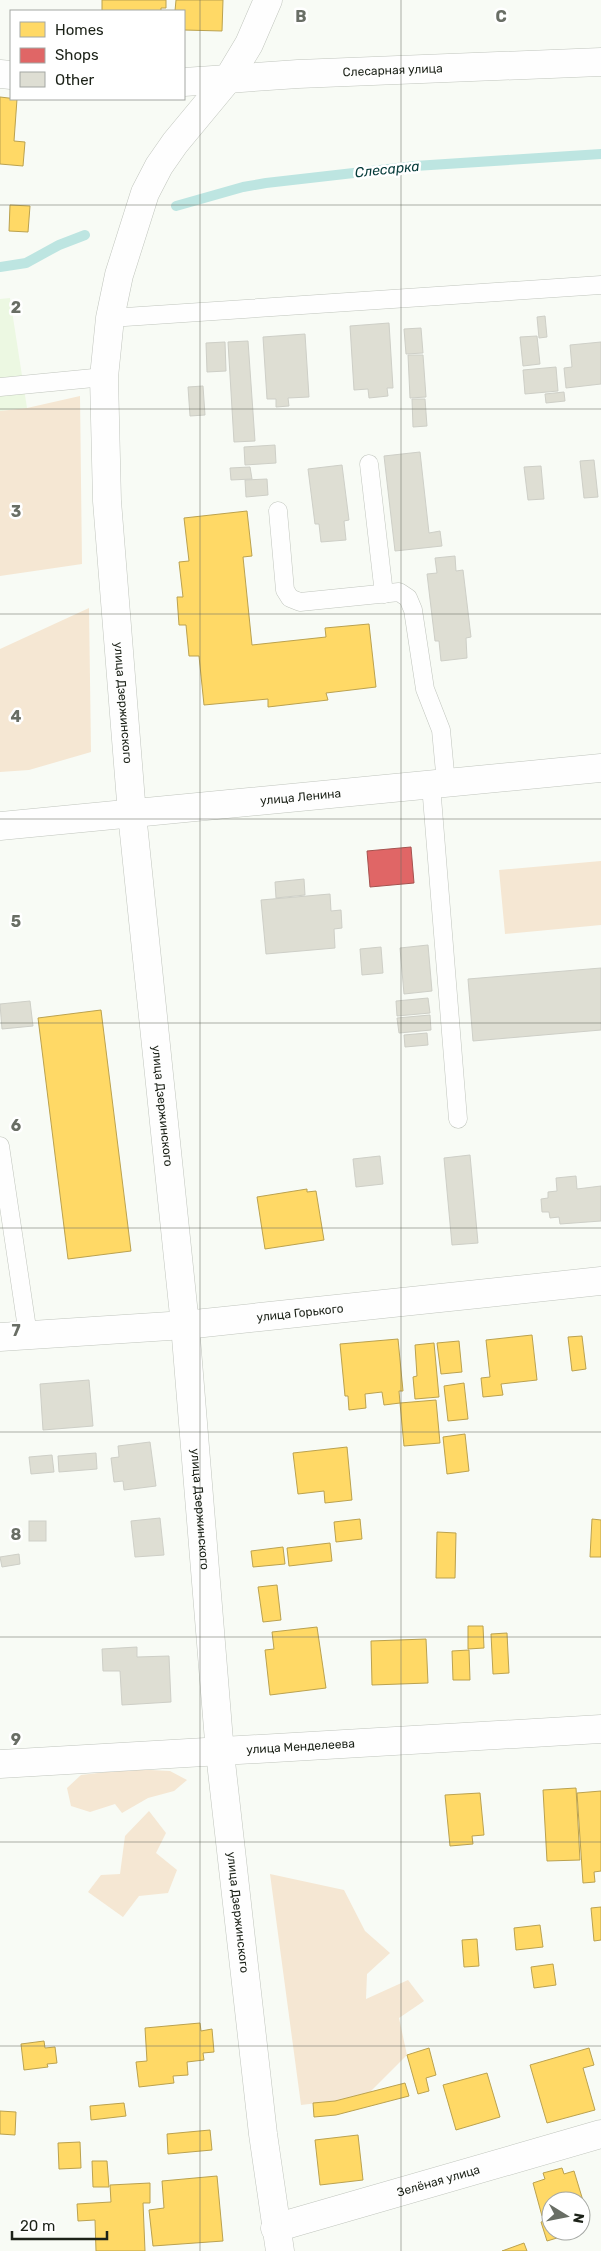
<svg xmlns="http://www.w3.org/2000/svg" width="601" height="2251" viewBox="0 0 601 2251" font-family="Rubik,sans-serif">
<rect width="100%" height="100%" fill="#f8fbf5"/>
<polygon fill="#ecf8e2" points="10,298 27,408 0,411 0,299"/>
<g fill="#f5e7d3">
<polygon points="80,396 82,564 0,576 0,411 27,408"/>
<polygon points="89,608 91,752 29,770 0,772 0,649"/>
<polygon points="601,861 601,925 505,934 499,870"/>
<polygon points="131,1769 170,1771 187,1780 174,1791 148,1798 122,1813 115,1804 90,1812 71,1806 67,1788 81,1775"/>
<polygon points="149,1811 166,1833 156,1853 177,1870 168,1893 139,1896 123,1917 88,1892 101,1875 120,1874 125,1836"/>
<polygon points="270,1874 344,1890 365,1931 390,1953 367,1974 366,1999 408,1980 424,2001 399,2018 407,2055 370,2092 335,2101 301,2105"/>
</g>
<g fill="#ffd966" stroke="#bba24f">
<polygon points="102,0 166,0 166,8 161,8 161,11 102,11"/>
<polygon points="176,0 223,0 222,31 184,30 184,11 175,11"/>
<polygon points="0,97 17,99 14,141 25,142 23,166 0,164"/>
<polygon points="10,205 30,206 28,232 9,231"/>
<polygon points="247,511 252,556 243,557 252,645 326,637 325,628 369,624 376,687 326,693 328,700 268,707 268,699 204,705 199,656 189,656 186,625 179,625 177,597 183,597 179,562 189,561 184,518"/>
<polygon points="101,1010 131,1251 68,1259 38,1018"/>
<polygon points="307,1189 307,1192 316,1191 324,1240 265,1249 257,1197"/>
<polygon points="532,1335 537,1380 501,1384 503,1395 483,1397 481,1378 490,1377 486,1340"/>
<polygon points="582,1336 586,1369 572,1371 568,1337"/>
<polygon points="398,1339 403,1391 399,1391 400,1403 384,1405 382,1392 365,1394 366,1408 349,1410 348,1396 345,1396 340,1344"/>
<polygon points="459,1341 462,1372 441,1374 437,1343"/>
<polygon points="434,1343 439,1397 415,1399 413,1377 417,1376 415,1345"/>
<polygon points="464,1383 468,1419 448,1421 444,1386"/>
<polygon points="436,1400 440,1443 404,1446 400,1403"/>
<polygon points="465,1434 469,1471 447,1474 443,1437"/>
<polygon points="347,1447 352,1500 325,1503 324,1491 298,1494 293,1453"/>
<polygon points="360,1519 362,1539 336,1542 334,1522"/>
<polygon points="592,1519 601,1520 601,1557 590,1557"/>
<polygon points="437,1532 456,1533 455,1578 436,1578"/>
<polygon points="330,1543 332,1561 289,1566 287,1548"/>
<polygon points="283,1547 285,1564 253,1567 251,1551"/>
<polygon points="277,1585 281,1620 263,1622 258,1587"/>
<polygon points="468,1626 483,1626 484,1648 468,1649"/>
<polygon points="317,1627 326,1688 270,1695 265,1650 274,1649 272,1632"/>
<polygon points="507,1633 509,1673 493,1674 491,1634"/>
<polygon points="426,1639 428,1683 372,1685 371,1641"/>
<polygon points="469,1650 470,1680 453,1680 452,1651"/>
<polygon points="576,1788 580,1860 547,1861 543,1790"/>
<polygon points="601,1791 601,1871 594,1872 595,1882 583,1883 577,1793"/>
<polygon points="480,1793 484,1835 472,1836 473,1844 450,1846 445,1795"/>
<polygon points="601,1907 601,1940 594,1941 591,1908"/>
<polygon points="540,1925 543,1947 516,1950 514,1928"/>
<polygon points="477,1939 479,1966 464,1967 462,1940"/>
<polygon points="553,1964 556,1985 534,1988 531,1967"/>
<polygon points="200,2023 201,2031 212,2029 214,2052 203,2053 204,2060 187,2062 188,2075 173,2076 174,2083 139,2087 136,2062 147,2061 145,2028"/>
<polygon points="44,2041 45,2048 55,2047 57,2063 47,2064 48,2067 24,2070 21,2044"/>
<polygon points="429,2048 436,2075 426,2078 429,2091 418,2094 407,2055"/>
<polygon points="589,2048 594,2065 583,2068 595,2110 547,2123 530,2065"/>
<polygon points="487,2073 500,2117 456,2130 443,2085"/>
<polygon points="405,2083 409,2096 336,2115 314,2117 313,2103 335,2101"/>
<polygon points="124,2103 126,2116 91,2120 90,2106"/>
<polygon points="0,2111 16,2112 15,2135 0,2134"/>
<polygon points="210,2130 212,2150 168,2154 167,2134"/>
<polygon points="358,2135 363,2180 320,2185 315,2140"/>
<polygon points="80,2142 81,2168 59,2169 58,2143"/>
<polygon points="92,2161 107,2161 109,2187 93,2187"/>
<polygon points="562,2168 564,2174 574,2171 584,2204 581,2204 581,2201 551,2201 551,2213 542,2216 533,2183 545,2179 543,2173"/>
<polygon points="217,2176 223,2241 153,2246 149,2210 164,2208 162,2181"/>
<polygon points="150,2183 150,2203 143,2203 145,2251 96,2251 95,2220 78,2221 77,2204 111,2202 110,2185"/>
<polygon points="551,2219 551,2231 577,2232 547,2241 541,2222"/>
<polygon points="524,2243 527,2251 502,2251"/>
</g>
<polygon fill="#e06666" stroke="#a5524f" points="411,847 414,883 370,887 367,851"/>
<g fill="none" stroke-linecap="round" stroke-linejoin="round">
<g stroke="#bde5e1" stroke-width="10">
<polyline points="176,206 243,187 266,183 415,166 601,154"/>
<polyline points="0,267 26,263 59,245 85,235"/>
</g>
</g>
<g fill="#deded3" stroke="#cecfc7">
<polygon points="545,316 547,337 539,338 537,317"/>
<polygon points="389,323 393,388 387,388 388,396 369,398 368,389 354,390 350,326"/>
<polygon points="421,328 423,353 406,354 404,329"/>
<polygon points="305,334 309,397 288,398 289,406 276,407 276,399 267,399 263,337"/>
<polygon points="537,336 540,364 523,366 520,337"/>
<polygon points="248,341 255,441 234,442 228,342"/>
<polygon points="225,342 226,371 207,372 206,343"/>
<polygon points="601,342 601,384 566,388 564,368 572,367 570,345"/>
<polygon points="408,355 423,355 426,397 410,398"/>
<polygon points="556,367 558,391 525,394 523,370"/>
<polygon points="203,386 205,415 190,416 188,387"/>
<polygon points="564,392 565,401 546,403 545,394"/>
<polygon points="412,399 425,399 427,426 413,427"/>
<polygon points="275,445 276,463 245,465 244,447"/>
<polygon points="420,452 429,533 440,531 442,546 395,551 384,456"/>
<polygon points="594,460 598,497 584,498 580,461"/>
<polygon points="342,465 349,520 344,521 346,540 321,542 319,524 315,524 308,469"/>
<polygon points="541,466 544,499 528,500 524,467"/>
<polygon points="250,467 252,479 231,480 230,468"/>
<polygon points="267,479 268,495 246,497 245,480"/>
<polygon points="455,556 456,571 463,570 471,637 466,638 467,658 441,661 439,641 435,641 427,574 437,573 435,558"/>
<polygon points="304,879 305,895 276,898 275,882"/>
<polygon points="330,894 331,911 341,910 342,928 334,929 335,948 266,954 261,900"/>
<polygon points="428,945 432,991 404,994 400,948"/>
<polygon points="381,947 383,973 362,975 360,949"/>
<polygon points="601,968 601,1030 473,1041 468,979"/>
<polygon points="428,998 430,1013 397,1016 396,1001"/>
<polygon points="30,1001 33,1026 2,1029 0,1004"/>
<polygon points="430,1015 431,1030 399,1033 397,1018"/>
<polygon points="427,1033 428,1045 405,1047 404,1035"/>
<polygon points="470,1155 478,1243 452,1245 444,1158"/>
<polygon points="380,1156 383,1184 356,1187 353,1159"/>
<polygon points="576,1176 577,1189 601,1186 601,1221 560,1224 559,1217 550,1218 549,1212 542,1212 541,1199 548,1198 548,1192 557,1191 556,1178"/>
<polygon points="89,1380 93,1426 43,1430 40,1384"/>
<polygon points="150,1442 156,1486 124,1490 123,1481 114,1482 111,1458 119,1457 118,1446"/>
<polygon points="96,1453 97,1469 59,1472 58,1456"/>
<polygon points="52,1455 54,1472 31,1474 29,1457"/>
<polygon points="160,1518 164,1555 135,1557 131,1521"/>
<rect x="29" y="1521" width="17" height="20"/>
<polygon points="19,1554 20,1564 2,1567 0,1557"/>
<polygon points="137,1647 137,1657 169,1656 171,1702 122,1705 120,1671 103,1671 102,1649"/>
</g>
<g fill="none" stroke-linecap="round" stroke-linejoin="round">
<defs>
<g id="service">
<polyline points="110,318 601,285"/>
<polyline points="0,387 104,377"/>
<polyline points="369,464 384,594"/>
<polyline points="278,511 285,590 290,598 300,602 399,592 408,598 413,610 425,689 441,730 446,783"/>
<polyline points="431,785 458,1119"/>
<polyline points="0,1146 28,1335"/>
</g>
<g id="minor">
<polyline points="0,74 11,75"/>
<path id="s1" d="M184,82L298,74L601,62"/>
<path id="s2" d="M0,1337L185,1325L601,1281"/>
<path id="s3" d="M0,1764L601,1729"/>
<path id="s4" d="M275,2228L601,2134"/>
</g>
<g id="secondary">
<path id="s5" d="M268,0L249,44L228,79L175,143L159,166L145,193L119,275L110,318L104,377L107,501L132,814L185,1325L220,1753L263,2134L280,2251"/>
<path id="s6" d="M0,826L601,768"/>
</g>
</defs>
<use href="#service" stroke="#c0c5bd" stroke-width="19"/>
<use href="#minor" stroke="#c0c5bd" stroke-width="29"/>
<use href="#secondary" stroke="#c0c5bd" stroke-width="29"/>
<use href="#service" stroke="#fefefe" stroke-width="18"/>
<use href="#minor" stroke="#fefefe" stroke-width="28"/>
<use href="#secondary" stroke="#fefefe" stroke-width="28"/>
</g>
<path fill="none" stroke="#696e65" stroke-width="1" stroke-opacity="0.55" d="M200,0V2251M401,0V2251M0,205H601M0,409H601M0,614H601M0,819H601M0,1023H601M0,1228H601M0,1432H601M0,1637H601M0,1842H601M0,2046H601"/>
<g text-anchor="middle" stroke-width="5" stroke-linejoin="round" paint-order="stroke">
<g font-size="12" fill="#1c2218" stroke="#fff">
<text dy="4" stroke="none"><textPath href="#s1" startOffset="209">Слесарная улица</textPath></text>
<text dy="4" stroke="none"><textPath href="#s5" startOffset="746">улица Дзержинского</textPath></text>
<text dy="4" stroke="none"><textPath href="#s6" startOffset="302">улица Ленина</textPath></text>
<text dy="4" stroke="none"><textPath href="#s5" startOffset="1151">улица Дзержинского</textPath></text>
<text dy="4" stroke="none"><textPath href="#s2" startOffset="301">улица Горького</textPath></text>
<text dy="4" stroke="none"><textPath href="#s5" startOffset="1556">улица Дзержинского</textPath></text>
<text dy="4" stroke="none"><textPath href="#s3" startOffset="301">улица Менделеева</textPath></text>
<text dy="4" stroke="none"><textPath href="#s5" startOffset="1961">улица Дзержинского</textPath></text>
<text dy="4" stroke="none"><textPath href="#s4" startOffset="170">Зелёная улица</textPath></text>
</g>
<g font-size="14" font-style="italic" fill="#063b3a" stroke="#fff">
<text transform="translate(387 169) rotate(-6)" y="5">Слесарка</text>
</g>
</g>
<g font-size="16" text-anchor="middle" font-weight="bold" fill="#696e65" stroke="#fff" stroke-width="5" stroke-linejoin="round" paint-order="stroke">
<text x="301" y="22">B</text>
<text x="501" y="22">C</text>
<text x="16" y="313">2</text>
<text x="16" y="517">3</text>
<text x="16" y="722">4</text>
<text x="16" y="927">5</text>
<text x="16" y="1131">6</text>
<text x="16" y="1336">7</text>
<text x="16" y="1540">8</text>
<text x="16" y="1745">9</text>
</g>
<rect x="10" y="10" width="175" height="90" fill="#ffffff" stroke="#a4a7a3"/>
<rect x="20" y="22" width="25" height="15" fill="#ffd966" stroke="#a4a7a3"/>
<text x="55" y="35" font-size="15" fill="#1c2218">Homes</text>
<rect x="20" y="48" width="25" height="15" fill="#e06666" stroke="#a4a7a3"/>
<text x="55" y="60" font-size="15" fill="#1c2218">Shops</text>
<rect x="20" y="72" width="25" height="15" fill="#deded3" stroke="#a4a7a3"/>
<text x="55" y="85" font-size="15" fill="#1c2218">Other</text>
<g transform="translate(566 2216) rotate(100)"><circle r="24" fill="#ffffff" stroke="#a4a7a3"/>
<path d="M0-4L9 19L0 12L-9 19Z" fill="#696e65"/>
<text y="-8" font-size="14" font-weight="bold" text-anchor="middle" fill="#1c2218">N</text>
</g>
<path d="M12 2231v8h95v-8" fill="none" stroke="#1c2218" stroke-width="2.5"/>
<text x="20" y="2231" font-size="15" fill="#1c2218" stroke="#ffffff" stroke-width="4" paint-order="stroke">20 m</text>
</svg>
